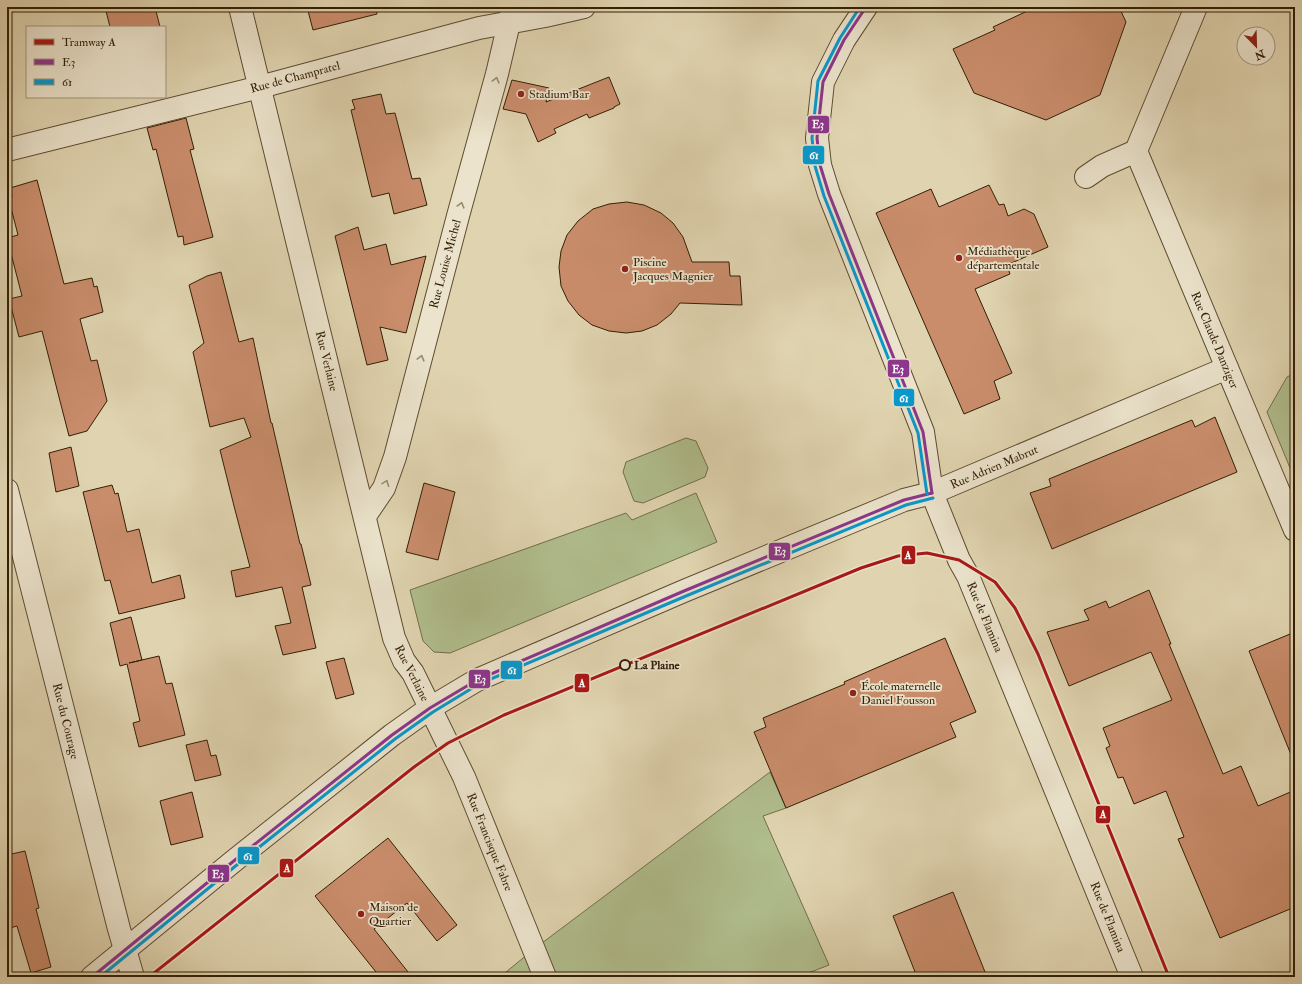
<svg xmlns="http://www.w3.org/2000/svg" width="1302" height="984" viewBox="0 0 1302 984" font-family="'IM FELL Double Pica',serif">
<rect width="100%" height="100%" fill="#e0d4b0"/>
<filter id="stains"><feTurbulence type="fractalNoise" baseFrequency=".005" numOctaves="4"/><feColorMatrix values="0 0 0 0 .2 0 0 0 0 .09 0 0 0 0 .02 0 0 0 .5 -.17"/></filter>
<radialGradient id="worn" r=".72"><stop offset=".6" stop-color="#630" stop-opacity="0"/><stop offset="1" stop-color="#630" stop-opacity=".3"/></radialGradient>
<g fill="#b0bd8d" stroke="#716e49">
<polygon points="1295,373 1295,480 1267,412 1287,377"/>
<polygon points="686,438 696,441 708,468 705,477 643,503 634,501 623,472 626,462"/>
<polygon points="696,493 717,542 450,653 434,652 423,641 410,590 626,513 632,520"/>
<polygon points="770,772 786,808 763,816 829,965 798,977 500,977 534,949"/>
</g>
<g fill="#ca8d6c" stroke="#321f05">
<polygon points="105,7 155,7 160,27 110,27"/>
<polygon points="307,7 376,7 377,14 313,30"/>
<polygon points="1036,7 1119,7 1126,22 1100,95 1046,120 974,93 953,49 995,30 993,27"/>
<polygon points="609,77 620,104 614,107 614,108 589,118 587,114 554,129 556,133 538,142 526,114 503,109 512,80 549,88 546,102"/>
<polygon points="381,94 386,114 395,113 412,179 420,178 427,205 394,214 389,193 372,197 351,110 355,109 352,100"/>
<polygon points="186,118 194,149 190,150 213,237 184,245 183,236 178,237 156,149 153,150 147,128"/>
<polygon points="37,180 64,284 92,278 94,287 97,286 103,312 80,319 91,361 97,360 107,401 87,431 69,436 42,331 19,337 9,299 22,296 7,238 18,235 8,196 12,196 10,188"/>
<polygon points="989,185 999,205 1004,204 1008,216 1024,209 1034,214 1048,247 1007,265 1010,274 975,289 1012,373 994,381 1000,399 964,414 876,213 931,189 939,207"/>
<polygon points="627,202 644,205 661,213 673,223 683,237 692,262 729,262 730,276 740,276 742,305 680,303 671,314 657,325 642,331 626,333 609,331 592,325 579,315 568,301 561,286 559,267 561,251 567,235 578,221 593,209 609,204"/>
<polygon points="358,227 364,250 386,244 391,265 426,256 406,333 380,327 388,360 367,365 335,236"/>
<polygon points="221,272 239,342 253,338 271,423 272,423 300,544 301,544 311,585 302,587 316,648 283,655 275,626 291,623 282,587 236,597 231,571 250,567 234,506 220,450 251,437 244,418 210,427 193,352 204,343 189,285 207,276"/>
<polygon points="1215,417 1237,472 1052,549 1030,493 1051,486 1049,479 1192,420 1195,427"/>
<polygon points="71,447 79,486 56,492 49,453"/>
<polygon points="424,483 455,492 438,560 406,552"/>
<polygon points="112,485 115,494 118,493 127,532 139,529 152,583 180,575 185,598 119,614 110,580 105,581 83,492"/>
<polygon points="1149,590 1171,644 1169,644 1223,774 1241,766 1258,806 1295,790 1295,907 1220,938 1178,839 1184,837 1166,791 1134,804 1123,777 1118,778 1106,748 1110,746 1103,728 1172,700 1151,652 1069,686 1047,632 1089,620 1084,610 1106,601 1109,608"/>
<polygon points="131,617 142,660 129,663 159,656 166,684 172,683 185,735 139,747 133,723 140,721 127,664 120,666 110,623"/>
<polygon points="1295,632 1295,761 1294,762 1249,651"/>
<polygon points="945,638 976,712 950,723 956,737 786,808 754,732 766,727 763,718 845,684 844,682"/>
<polygon points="344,658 354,694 336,699 326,662"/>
<polygon points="207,740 211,756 216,755 221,775 195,781 186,745"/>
<polygon points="192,792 203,837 171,845 160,801"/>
<polygon points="388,838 457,925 437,941 407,903 374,929 412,977 380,977 315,896"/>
<polygon points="25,851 39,908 36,909 51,967 31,973 17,926 10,928 7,914 7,855"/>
<polygon points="953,892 987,977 917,977 893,916"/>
</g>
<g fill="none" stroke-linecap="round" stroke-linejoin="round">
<defs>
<g id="minor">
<polyline points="240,7 394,638 404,661 413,673 464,777 545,977"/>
<polyline points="7,150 260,87 479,28 545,16 584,7"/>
<polyline points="1136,151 1295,530"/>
<polyline points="1086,177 1102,166 1136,151 1196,7"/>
<polyline points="7,490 119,929 133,977"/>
<polyline points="932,493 1227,368"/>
<polyline points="365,516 384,488 395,457 458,216 497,74 512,10"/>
</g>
<g id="tertiary">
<polyline points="866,7 844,40 823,82 817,138 820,165 829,194 923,432 932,493 959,560 968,576 1132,977"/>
<polyline points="92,977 235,860 392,735 430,708 477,680 684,591 904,500 932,493"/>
</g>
</defs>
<use href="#minor" stroke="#5e4c30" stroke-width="24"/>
<use href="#tertiary" stroke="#5e4c30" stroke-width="24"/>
<use href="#minor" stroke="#ebe3cc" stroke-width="22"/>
<use href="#tertiary" stroke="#ebe3cc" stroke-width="22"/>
<defs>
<g id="bus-1">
<polyline points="866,7 844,40 823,82 817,138 820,165 829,194 923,432 932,493"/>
<polyline points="92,977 235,860 392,735 430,708 477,680 684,591 904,500 932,493"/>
</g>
<g id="bus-2">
<polyline points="860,7 840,38 818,81 812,138 815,166 824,196 918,433 927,494"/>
<polyline points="100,977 238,864 395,739 433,712 479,684 686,596 906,505 933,498"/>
</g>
</defs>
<use href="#bus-1" stroke="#ebe3cc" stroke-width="6"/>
<use href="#bus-2" stroke="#ebe3cc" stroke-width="6"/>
<use href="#bus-1" stroke="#8c368c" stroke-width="3"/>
<use href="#bus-2" stroke="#0898cc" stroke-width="3"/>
<defs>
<polyline id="tram-1" points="149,977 414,767 448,743 504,715 861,568 898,556 927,553 959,560 995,582 1015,608 1038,654 1169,977"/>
</defs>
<use href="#tram-1" stroke="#ebe3cc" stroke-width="6"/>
<use href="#tram-1" stroke="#a81815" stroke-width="3"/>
</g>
<defs><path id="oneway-chevron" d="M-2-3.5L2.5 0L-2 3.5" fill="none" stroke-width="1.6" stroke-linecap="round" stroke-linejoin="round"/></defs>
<g stroke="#988b72">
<use href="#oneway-chevron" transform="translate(496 80) rotate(-75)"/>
<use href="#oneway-chevron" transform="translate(461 205) rotate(-75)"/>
<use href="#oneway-chevron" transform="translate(421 358) rotate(-75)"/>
<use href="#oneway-chevron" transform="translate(386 483) rotate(-69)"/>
</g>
<g fill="#8f2418" stroke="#ebe3cc" stroke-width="1.5">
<circle cx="521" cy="94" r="4"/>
<circle cx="959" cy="258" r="4"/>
<circle cx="625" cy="269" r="4"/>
<circle cx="853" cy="693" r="4"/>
<circle cx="361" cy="914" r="4"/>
</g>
<circle fill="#ebe3cc" stroke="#321f05" stroke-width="2" cx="625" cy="665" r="5"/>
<g text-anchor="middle" stroke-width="3.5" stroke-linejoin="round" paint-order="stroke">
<g font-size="12" fill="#321f05" stroke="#ebe3cc">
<text transform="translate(295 77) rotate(-15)" y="4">Rue de Champratel</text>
<text transform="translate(445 264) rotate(-75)" y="4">Rue Louise Michel</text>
<text transform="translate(1215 340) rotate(67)" y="4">Rue Claude Danziger</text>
<text transform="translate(327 361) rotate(76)" y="4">Rue Verlaine</text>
<text transform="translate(994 467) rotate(-23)" y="4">Rue Adrien Mabrut</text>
<text transform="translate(985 617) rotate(67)" y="4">Rue de Flamina</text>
<text transform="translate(412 673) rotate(63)" y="4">Rue Verlaine</text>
<text transform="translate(66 721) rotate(76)" y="4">Rue du Courage</text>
<text transform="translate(490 842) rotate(68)" y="4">Rue Francisque Fabre</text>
<text transform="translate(1108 917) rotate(68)" y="4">Rue de Flamina</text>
</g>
<g font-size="12" fill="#321f05" stroke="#ebe3cc" text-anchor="start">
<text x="529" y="98">Stadium Bar</text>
<text x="967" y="255">Médiathèque<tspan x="967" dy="14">départementale</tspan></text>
<text x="633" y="266">Piscine<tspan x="633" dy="14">Jacques Magnier</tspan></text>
<text x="861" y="690">École maternelle<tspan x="861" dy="14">Daniel Fousson</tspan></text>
<text x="369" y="911">Maison de<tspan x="369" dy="14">Quartier</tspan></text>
</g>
<g font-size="12" font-weight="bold" fill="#321f05" stroke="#ebe3cc" text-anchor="start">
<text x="634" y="669">La Plaine</text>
</g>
</g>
<g stroke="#ebe3cc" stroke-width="1.5">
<rect x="807" y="115" width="23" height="19" rx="4" fill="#8c368c"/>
<rect x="802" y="145" width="23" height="20" rx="4" fill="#0898cc"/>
<rect x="887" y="359" width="23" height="19" rx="4" fill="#8c368c"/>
<rect x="893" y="388" width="22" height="19" rx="4" fill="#0898cc"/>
<rect x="768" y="542" width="23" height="19" rx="4" fill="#8c368c"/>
<rect x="901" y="545" width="15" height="20" rx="4" fill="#a81815"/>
<rect x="500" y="660" width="23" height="20" rx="4" fill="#0898cc"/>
<rect x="468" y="669" width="23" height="20" rx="4" fill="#8c368c"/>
<rect x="574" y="673" width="16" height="20" rx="4" fill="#a81815"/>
<rect x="1095" y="805" width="16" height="19" rx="4" fill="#a81815"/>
<rect x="237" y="846" width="23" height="19" rx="4" fill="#0898cc"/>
<rect x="279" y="858" width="15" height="20" rx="4" fill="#a81815"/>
<rect x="207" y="864" width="23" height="19" rx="4" fill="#8c368c"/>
</g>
<g font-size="11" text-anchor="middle" font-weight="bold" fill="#fff">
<text x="818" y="128">E3</text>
<text x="814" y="159">61</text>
<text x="898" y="373">E3</text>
<text x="904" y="402">61</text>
<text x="780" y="555">E3</text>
<text x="908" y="559">A</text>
<text x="512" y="674">61</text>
<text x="480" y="683">E3</text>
<text x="582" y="687">A</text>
<text x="1103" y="818">A</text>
<text x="248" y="860">61</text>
<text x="287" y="872">A</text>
<text x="218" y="878">E3</text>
</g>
<rect width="1302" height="984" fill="none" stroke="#e0d4b0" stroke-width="24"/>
<rect x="8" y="8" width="1286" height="968" fill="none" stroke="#321f05" stroke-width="2"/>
<rect x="12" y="12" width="1278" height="960" fill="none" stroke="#321f05"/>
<rect x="26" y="26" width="140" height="72" fill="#ebe3cc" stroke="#a1957c"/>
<rect x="34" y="39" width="20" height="6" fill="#a81815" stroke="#a1957c"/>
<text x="62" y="46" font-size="12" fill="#321f05">Tramway A</text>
<rect x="34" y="59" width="20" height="6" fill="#8c368c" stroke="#a1957c"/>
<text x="62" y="66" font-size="12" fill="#321f05">E3</text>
<rect x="34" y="79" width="20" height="6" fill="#0898cc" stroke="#a1957c"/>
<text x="62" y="86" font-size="12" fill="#321f05">61</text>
<g transform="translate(1256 46) rotate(157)"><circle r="19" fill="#ebe3cc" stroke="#a1957c"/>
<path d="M0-3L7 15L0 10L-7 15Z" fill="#8f2418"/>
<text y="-6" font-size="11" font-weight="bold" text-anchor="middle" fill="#321f05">N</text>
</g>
<rect width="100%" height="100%" filter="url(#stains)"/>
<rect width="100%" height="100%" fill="url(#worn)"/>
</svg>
